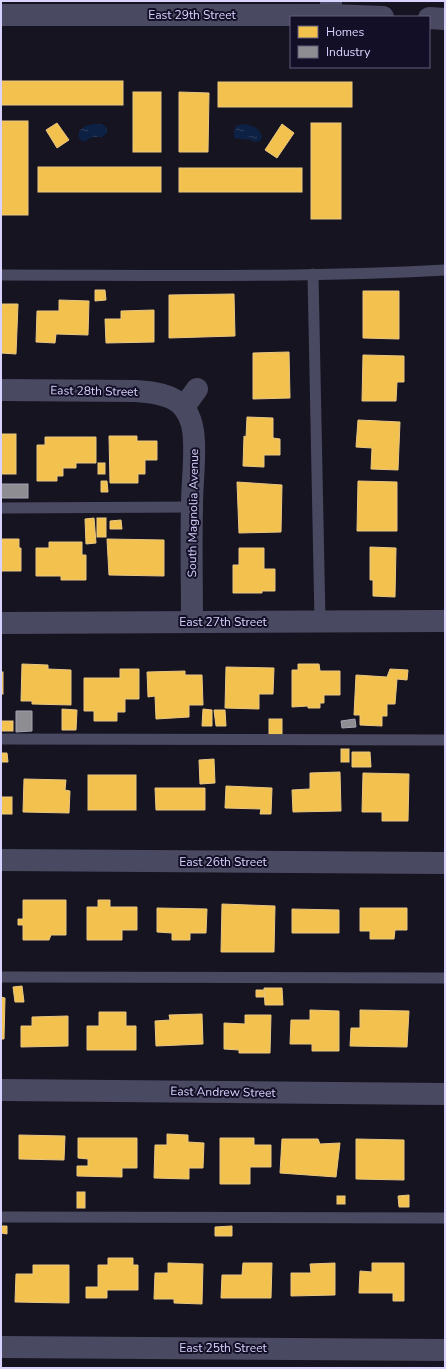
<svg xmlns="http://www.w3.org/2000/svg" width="446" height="1369" viewBox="0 0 446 1369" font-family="'Nunito Sans',sans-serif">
<defs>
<pattern id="water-ripples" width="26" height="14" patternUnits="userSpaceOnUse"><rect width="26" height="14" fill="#0d2144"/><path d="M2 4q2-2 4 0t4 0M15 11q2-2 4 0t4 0" fill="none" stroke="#304060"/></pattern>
</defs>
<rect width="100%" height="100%" fill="#161421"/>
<g fill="url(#water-ripples)">
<polygon points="93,124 102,124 107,128 107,133 102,137 92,137 84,142 79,138 79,131 85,126"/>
<path d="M242,124C252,125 259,127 262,137L260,141L255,142L251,140L234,138V131L236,126Z"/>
</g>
<g fill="#f2c14e" stroke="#eac783">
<rect x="1" y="81" width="122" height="24"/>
<rect x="218" y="82" width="134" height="25"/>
<rect x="133" y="92" width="28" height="60"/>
<polygon points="179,92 209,93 208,152 179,152"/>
<rect x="1" y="121" width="27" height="94"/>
<polygon points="57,123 69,140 57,148 46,130"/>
<rect x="311" y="123" width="30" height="96"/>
<polygon points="282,124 294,133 277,158 265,150"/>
<rect x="38" y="167" width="123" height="25"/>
<rect x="179" y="168" width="123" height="24"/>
<polygon points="95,290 105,290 106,300 95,301"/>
<polygon points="363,291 399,291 399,339 363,338"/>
<polygon points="234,294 235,336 169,338 169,295"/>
<polygon points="59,300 89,301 88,335 56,334 55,343 36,342 37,311 59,311"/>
<polygon points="1,304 18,304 16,354 1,353"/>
<polygon points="154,310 154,342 106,343 105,319 121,319 121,311"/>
<polygon points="289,352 290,398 253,399 253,353"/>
<polygon points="363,355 404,356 404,382 397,382 396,401 362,401"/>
<polygon points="247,417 273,418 273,438 280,439 280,455 264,455 264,467 243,466 244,436 246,437"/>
<polygon points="358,420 400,422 398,470 371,469 372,448 356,447"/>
<rect x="1" y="434" width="15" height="40"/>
<polygon points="109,436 137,436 137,441 157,441 157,460 145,460 145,474 138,474 138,483 110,483"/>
<polygon points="45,437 96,437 96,463 76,463 76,468 63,468 63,476 57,476 57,481 37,481 37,445 45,445"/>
<rect x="98" y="463" width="7" height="11"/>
<polygon points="101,481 107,481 108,492 101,492"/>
<polygon points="358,481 397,482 397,531 357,531"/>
<polygon points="237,482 282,485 281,532 239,533"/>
<polygon points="94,518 96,543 86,544 85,519"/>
<rect x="97" y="518" width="9" height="19"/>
<polygon points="121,520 122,529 110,529 110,521"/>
<polygon points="1,539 19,539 19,548 21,548 21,571 1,571"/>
<polygon points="107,539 164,540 164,576 109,575"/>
<polygon points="49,542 82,542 82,555 86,555 86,580 61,580 61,576 36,576 36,548 49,548"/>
<polygon points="370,547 396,548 395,597 373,596 373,580 370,580"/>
<polygon points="239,548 264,548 264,569 275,569 275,591 262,591 262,593 233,593 233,565 239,565"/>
<polygon points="22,664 48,665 48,669 71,670 71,705 32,704 32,701 21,701"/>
<polygon points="298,664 319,664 320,671 340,671 340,695 324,695 324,703 320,703 320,708 308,708 308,706 292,707 292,670 298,670"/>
<polygon points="226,667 274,668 273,694 259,694 259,709 225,708"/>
<polygon points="120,669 139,669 139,699 125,699 125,712 117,712 117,721 94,721 94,711 84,711 84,678 120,678"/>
<polygon points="390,669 408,670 407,680 397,679 395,704 387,704 387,716 382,716 382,726 360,725 360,715 354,715 356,675 387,677"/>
<polygon points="185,671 185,675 202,675 203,705 189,705 189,717 156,719 155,696 148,697 147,672"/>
<rect x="1" y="672" width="2" height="22"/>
<polygon points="62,709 77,710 76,730 62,730"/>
<polygon points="203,709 212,710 212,726 202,726"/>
<polygon points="214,710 225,710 226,726 216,726"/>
<rect x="269" y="719" width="13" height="16"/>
<rect x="1" y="721" width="12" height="10"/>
<rect x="341" y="749" width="8" height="13"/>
<polygon points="352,752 370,752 371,767 352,767"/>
<polygon points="1,753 7,753 8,762 1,762"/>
<polygon points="214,759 215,783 200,784 199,760"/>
<polygon points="340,772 341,811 293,812 292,790 310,789 310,773"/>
<polygon points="363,773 409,774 408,821 382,821 382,812 362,812"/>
<rect x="88" y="775" width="48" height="35"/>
<polygon points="24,779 66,780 65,790 70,791 69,813 23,812"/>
<polygon points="226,786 272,788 271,814 260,814 261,809 225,808"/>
<polygon points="155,788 205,788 205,810 156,810"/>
<rect x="1" y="797" width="11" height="17"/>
<polygon points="23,900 66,900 66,935 51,935 49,940 23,940 23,925 18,925 18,919 23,919"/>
<polygon points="98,900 110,900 110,907 137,907 137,930 122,930 122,940 87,940 87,907 98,907"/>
<polygon points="222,904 275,906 274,952 221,952"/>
<polygon points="157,908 207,909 206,933 190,933 190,940 172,940 172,933 157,932"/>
<polygon points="360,908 407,908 407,930 395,930 394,939 370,939 370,931 360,931"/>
<polygon points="292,909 339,910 339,933 292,933"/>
<polygon points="22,986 24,1002 15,1002 13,987"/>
<polygon points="264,988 282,988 283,1005 265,1005"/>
<polygon points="256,990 264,990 265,997 256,997"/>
<polygon points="1,997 5,998 4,1039 1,1039"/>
<polygon points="310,1010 339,1011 339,1051 312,1051 312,1044 290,1044 291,1020 310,1020"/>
<polygon points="360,1010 409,1011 407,1047 350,1046 351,1028 360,1028"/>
<polygon points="99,1012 126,1012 126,1026 136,1026 136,1050 87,1050 87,1026 99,1026"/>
<polygon points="202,1014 203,1044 156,1046 155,1021 170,1020 169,1015"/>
<polygon points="245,1015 271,1015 270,1053 239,1053 239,1050 224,1049 224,1023 245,1024"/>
<polygon points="68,1016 68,1046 21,1047 21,1026 32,1026 32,1017"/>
<polygon points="167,1134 188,1135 188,1142 204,1143 203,1168 189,1168 189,1179 154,1178 155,1145 167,1145"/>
<polygon points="19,1135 65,1136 64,1160 19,1159"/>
<polygon points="78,1138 137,1138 137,1168 122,1168 122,1177 77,1176 77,1166 88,1166 88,1159 78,1158"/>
<polygon points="220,1138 254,1138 254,1145 271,1145 271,1167 250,1167 250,1184 220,1184"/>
<polygon points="282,1139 318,1139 320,1144 340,1143 336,1177 280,1173"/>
<polygon points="356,1139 404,1140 404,1180 356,1179"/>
<rect x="77" y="1192" width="8" height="16"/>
<polygon points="409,1195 409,1207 399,1207 398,1196"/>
<rect x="337" y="1196" width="8" height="8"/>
<polygon points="1,1226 7,1226 7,1234 1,1233"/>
<polygon points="232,1226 232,1236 215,1236 215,1227"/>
<polygon points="108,1258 133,1258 133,1265 138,1265 138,1290 107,1290 107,1298 86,1298 86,1287 98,1287 98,1265 108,1265"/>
<polygon points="168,1263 203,1264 202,1304 174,1303 174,1299 154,1299 155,1273 168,1273"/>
<polygon points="243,1263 272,1263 271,1298 221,1298 222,1275 242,1275"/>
<polygon points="335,1263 335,1295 291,1296 291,1273 311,1273 310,1264"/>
<polygon points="372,1263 404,1263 404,1301 393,1301 393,1293 359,1293 360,1271 372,1272"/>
<polygon points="33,1265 69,1265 69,1303 15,1302 16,1274 33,1274"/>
</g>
<g fill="#8d8d92" stroke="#a4a2b3">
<rect x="1" y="484" width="27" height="14"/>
<polygon points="16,711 32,711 32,731 16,732"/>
<polygon points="355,719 356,727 342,728 341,721"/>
</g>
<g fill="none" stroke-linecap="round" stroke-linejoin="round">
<g stroke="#4a4962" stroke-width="11">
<polyline points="313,274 320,621"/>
<path d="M1,275C149,275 297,278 445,270"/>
<polyline points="1,508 192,507"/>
<polyline points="1,739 445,740"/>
<polyline points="1,977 445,978"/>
<polyline points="1,1217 445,1218"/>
</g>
<g stroke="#4a4962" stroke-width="22">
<polyline points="331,1 331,15"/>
<path d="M1,390L136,391C151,392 174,394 184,408C191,417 194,431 194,442C195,463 192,485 192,506C191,545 192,583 192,622"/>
<polyline points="184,407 197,389"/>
<polyline points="1,623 445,621"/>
<polyline points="1,860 445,863"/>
<polyline points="1,1090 445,1094"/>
<polyline points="1,1347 445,1350"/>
</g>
<g stroke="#4a4962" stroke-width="22">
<polyline points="1,15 331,15 383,17"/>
<polyline points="429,18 445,19"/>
</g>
</g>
<g text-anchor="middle" stroke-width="4" stroke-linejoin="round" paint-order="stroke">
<g font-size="12" fill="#d9d4ff" stroke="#130f26">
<text x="192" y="19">East 29th Street</text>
<text transform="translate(94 391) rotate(1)" y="4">East 28th Street</text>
<text transform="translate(193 513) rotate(-89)" y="4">South Magnolia Avenue</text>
<text x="223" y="626">East 27th Street</text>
<text x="223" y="866">East 26th Street</text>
<text transform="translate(223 1092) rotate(1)" y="4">East Andrew Street</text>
<text x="223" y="1352">East 25th Street</text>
</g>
</g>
<rect width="446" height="1369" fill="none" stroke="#d9d4ff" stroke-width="4"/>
<rect x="290" y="16" width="140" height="52" fill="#130f26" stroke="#625e7d"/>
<rect x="298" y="26" width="20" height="12" fill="#f2c14e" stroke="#625e7d"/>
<text x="326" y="36" font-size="12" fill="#d9d4ff">Homes</text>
<rect x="298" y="46" width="20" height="12" fill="#8d8d92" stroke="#625e7d"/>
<text x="326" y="56" font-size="12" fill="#d9d4ff">Industry</text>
</svg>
